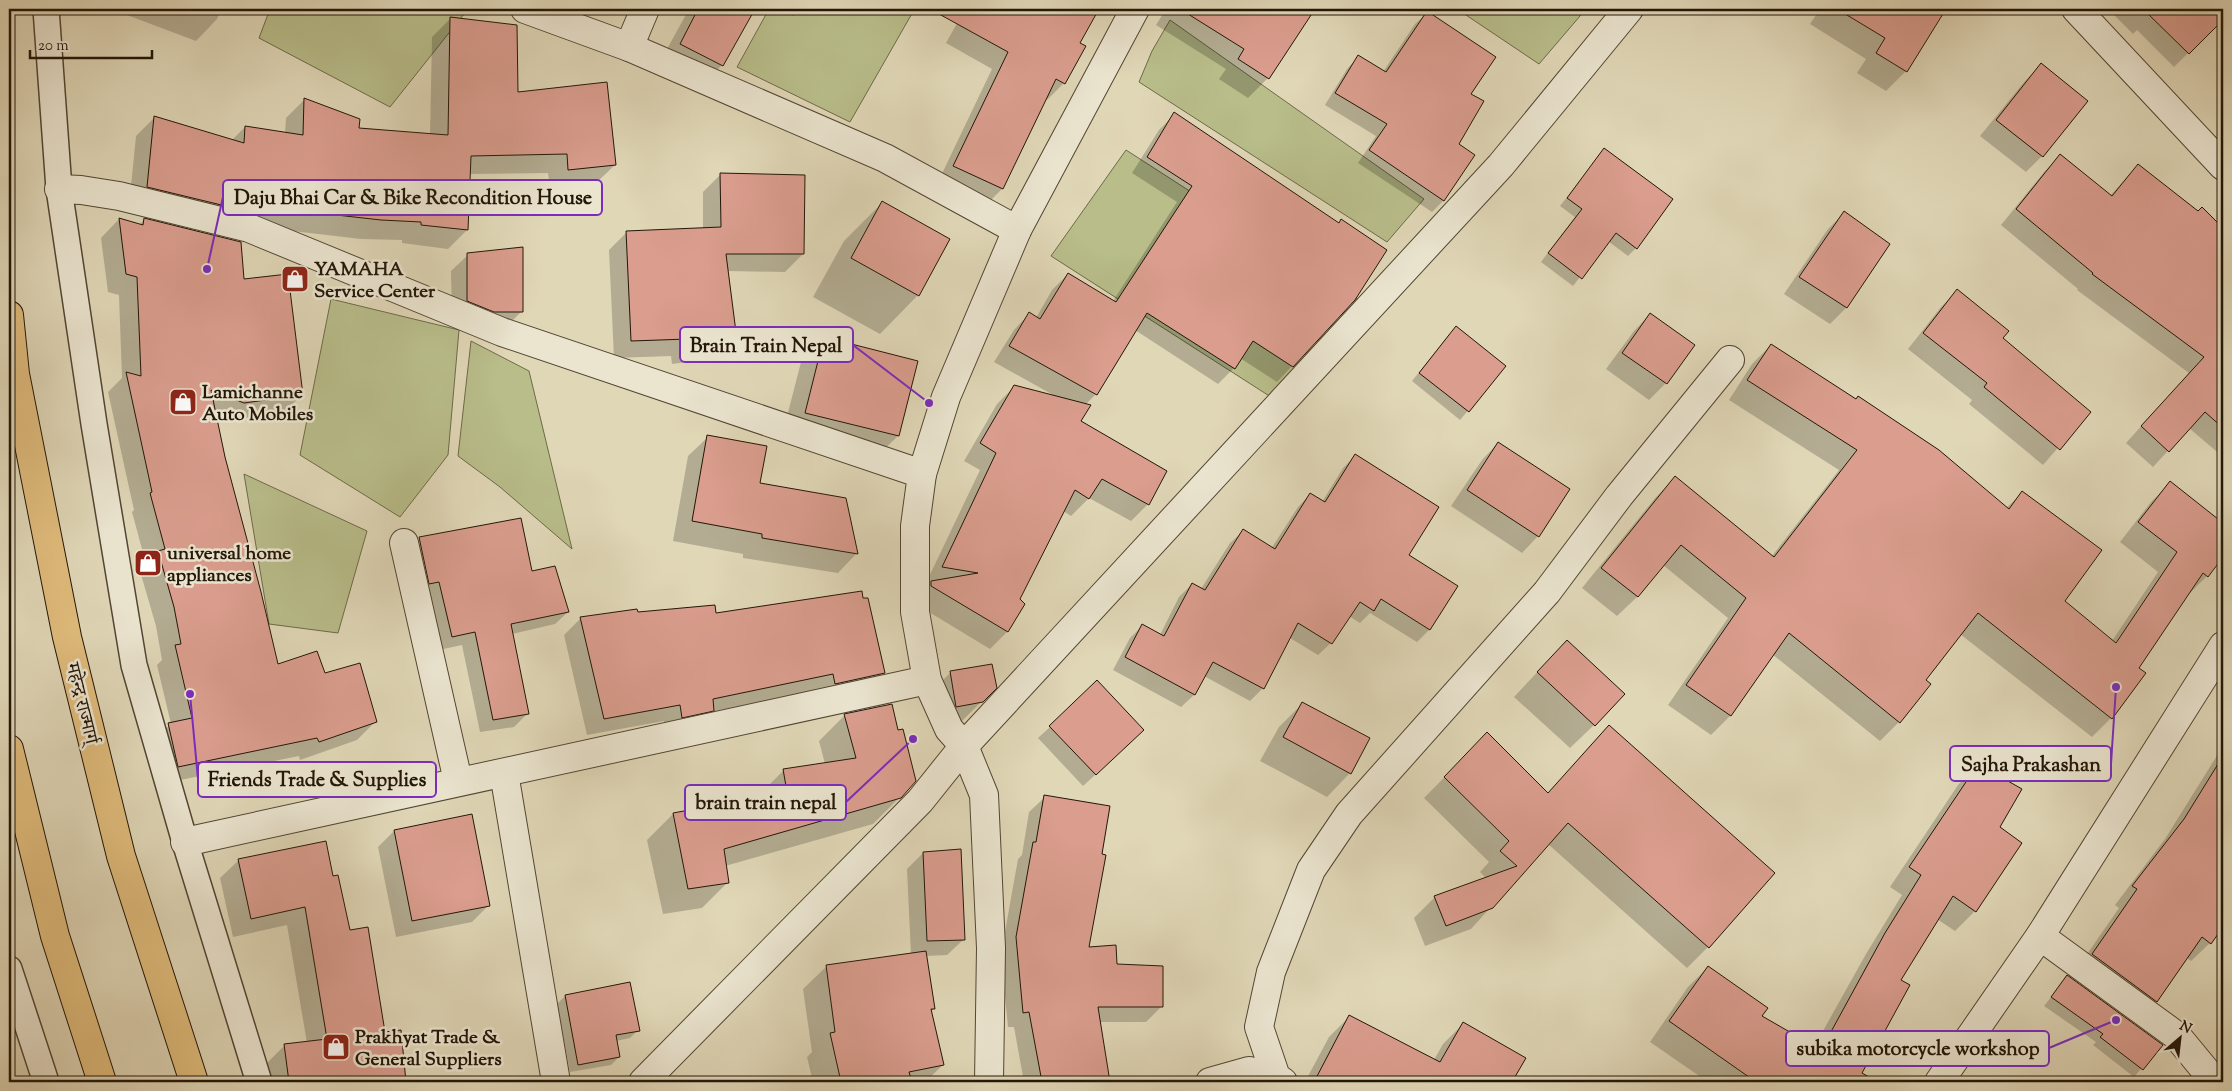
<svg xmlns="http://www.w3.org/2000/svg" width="2232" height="1091" viewBox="0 0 2232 1091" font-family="'Sorts Mill Goudy','Noto Serif Devanagari',serif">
<rect width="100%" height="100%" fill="#e0d7b7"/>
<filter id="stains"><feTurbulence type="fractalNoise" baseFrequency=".004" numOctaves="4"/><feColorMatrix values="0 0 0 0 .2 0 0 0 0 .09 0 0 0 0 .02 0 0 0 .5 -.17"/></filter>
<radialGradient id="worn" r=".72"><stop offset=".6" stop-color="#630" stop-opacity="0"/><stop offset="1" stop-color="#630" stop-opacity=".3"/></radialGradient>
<g fill="#b8bd8a" stroke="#6d6a49">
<polygon points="270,9 468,9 390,107 259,38"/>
<polygon points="769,9 913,9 914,10 850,122 737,67"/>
<polygon points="1457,9 1586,9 1539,64"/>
<polygon points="1170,20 1424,199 1387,242 1139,82 1152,51"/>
<polygon points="1126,150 1368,306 1274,399 1051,256"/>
<polygon points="331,299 459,330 448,455 400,517 300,455"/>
<polygon points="471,341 529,371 572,549 500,487 458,456"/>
<polygon points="244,474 367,531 338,633 269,624"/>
</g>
<g fill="#0003">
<polygon points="111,9 221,9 217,19 196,41"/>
<polygon points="689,9 753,9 722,65 699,88 660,62"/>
<polygon points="779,9 801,9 793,16"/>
<polygon points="965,9 1097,9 1079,44 1084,47 1064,83 1047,100 1045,98 1002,189 986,205 938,182 992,69 946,43"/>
<polygon points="1166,9 1314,9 1268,78 1248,98 1219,79 1226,69 1156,25"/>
<polygon points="1820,9 1945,9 1906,71 1886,91 1857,73 1866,59 1810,24"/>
<polygon points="2108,9 2223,9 2223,18 2174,67 2137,30 2133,34"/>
<polygon points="1427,13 1469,95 1443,201 1432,212 1358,163 1376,136 1325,105 1347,69 1358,57 1383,72 1415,24"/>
<polygon points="451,18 517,93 615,165 596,183 550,188 548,173 469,174 467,230 448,249 402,243 402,240 361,239 223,223 129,206 136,136 155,117 231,141 245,127 285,133 286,118 305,99 358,130 430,135 432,37"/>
<polygon points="2041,65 2042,156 2026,172 1980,136 2025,81"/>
<polygon points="1175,114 1292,366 1277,382 1240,358 1234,368 1218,384 1135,330 1096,394 1086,404 1079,422 1148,504 1131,521 1089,498 1071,516 1063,511 1019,599 1007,632 990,649 914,603 925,585 980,470 964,461 997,404 1014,387 1055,396 994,362 1014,330 1029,314 1036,318 1052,290 1068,274 1113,301 1177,202 1132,173 1159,130"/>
<polygon points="1604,150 1636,248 1628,256 1608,241 1573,286 1541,262 1575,217 1560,206"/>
<polygon points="2061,156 2110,196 2138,165 2198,212 2202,209 2223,230 2223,457 2189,428 2153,467 2126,443 2189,373 2077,290 2078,289 2001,225 2045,171"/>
<polygon points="721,174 803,254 785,272 727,271 736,340 718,358 672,364 671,356 614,358 609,250 627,232 703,229 703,192"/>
<polygon points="882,203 918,295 880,334 813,297 844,241"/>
<polygon points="1844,213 1889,244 1846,308 1830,324 1784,294 1828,229"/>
<polygon points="119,219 139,225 144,220 243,280 302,395 283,413 225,421 215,417 277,666 324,675 376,721 357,740 300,760 299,756 160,784 151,743 171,724 157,665 162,660 156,626 140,571 146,564 132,512 134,510 108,392 122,378 119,295 108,292 101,238"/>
<polygon points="468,255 522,311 505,328 452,317 451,271"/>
<polygon points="1957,291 2001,338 2089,412 2043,465 1969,404 1972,400 1908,349 1941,307"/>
<polygon points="1650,314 1693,346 1666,383 1649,400 1606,369 1634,331"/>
<polygon points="1448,336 1505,366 1460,420 1412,381"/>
<polygon points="824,339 898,436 874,459 782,436 801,362"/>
<polygon points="1771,345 2006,508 2022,493 2063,601 2112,641 2158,572 2120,542 2151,502 2170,483 2223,524 2223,555 2207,576 2188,595 2138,668 2111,718 2092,737 1960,634 1925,680 1930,684 1899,722 1880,741 1772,654 1730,716 1711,735 1668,705 1728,618 1663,565 1637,597 1617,616 1582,588 1656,497 1675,478 1772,556 1839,470 1729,400 1752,364"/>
<polygon points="708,437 759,484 857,553 838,573 743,558 743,554 673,541 688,456"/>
<polygon points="1498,443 1569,490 1538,536 1522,553 1451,506 1482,460"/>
<polygon points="1355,456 1407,556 1456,586 1429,630 1417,642 1370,613 1360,623 1349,616 1331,643 1318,655 1290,638 1263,688 1250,701 1204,676 1194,695 1181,707 1113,670 1130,638 1142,626 1160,635 1179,597 1192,584 1201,589 1230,543 1243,531 1271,549 1298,507 1310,494 1322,502 1343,468"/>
<polygon points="420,538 531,572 568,612 555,624 512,634 527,714 514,727 480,732 462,645 439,650 407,551"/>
<polygon points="715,615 884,673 867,690 817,690 710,712 696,727 665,734 664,721 587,735 564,635 581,618"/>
<polygon points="1544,665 1594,725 1570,748 1514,697"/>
<polygon points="951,672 982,701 958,725 933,730 927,696"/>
<polygon points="1303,703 1350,773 1327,797 1260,761 1279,727"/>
<polygon points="845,715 900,797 873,824 725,866 728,882 702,908 663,914 647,840 673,814 758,798 758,796 784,770 825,764 819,741"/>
<polygon points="1050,727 1131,742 1083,786 1038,738"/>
<polygon points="1609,727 1708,947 1687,968 1548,844 1471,929 1425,946 1414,918 1435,897 1487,879 1480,872 1489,862 1424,798 1487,734 1547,794"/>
<polygon points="2223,746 2223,925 2210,943 2191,961 2186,957 2156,1001 2138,1020 2074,973 2119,908 2115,905 2165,839"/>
<polygon points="1978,765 1998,828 1975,911 1955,931 1937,919 1899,981 1860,1073 1875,1082 1708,1082 1650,1042 1688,987 1708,967 1760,1016 1814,1047 1866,954 1902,895 1890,887 1958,785"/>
<polygon points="1045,797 1088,949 1116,966 1162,1006 1146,1022 1099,1022 1109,1082 1024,1082 1014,1027 1008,1027 1001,954 1018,859 1022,855 1029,812"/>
<polygon points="471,816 489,905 472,922 396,937 378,847 394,831"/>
<polygon points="923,853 964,939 947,955 926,956 934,1009 930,1012 943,1065 925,1082 813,1082 807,1057 812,1052 803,989 827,966 911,955 907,869"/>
<polygon points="239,860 332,878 384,1034 399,1032 405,1082 269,1082 266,1064 285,1045 307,1043 287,925 233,937 220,878"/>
<polygon points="2067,977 2161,1045 2134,1077 2093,1045 2096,1042 2044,1006"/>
<polygon points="565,996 638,1030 630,1038 616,1041 619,1057 611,1065 570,1072 557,1004"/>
<polygon points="1349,1017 1434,1060 1443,1044 1463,1024 1524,1058 1510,1082 1305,1082 1329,1037"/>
<polygon points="423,1080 423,1082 407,1082"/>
</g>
<g fill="#da9d8e" stroke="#221608">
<polygon points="698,9 755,9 723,66 680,44"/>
<polygon points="930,9 1099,9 1080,43 1086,46 1065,84 1056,79 1003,189 953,166 1008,52"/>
<polygon points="1180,9 1315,9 1269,79 1238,59 1244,49"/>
<polygon points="1837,9 1946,9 1907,72 1876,53 1885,38"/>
<polygon points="2143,9 2223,9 2223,20 2189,54"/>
<polygon points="1427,11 1496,57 1471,94 1484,101 1459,144 1475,155 1444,201 1369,150 1387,124 1335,93 1358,55 1386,72"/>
<polygon points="450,17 517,25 518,92 607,82 616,165 568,170 567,154 471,156 468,230 421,225 421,222 381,220 238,204 238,209 147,187 154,116 244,143 245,126 303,135 304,98 360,119 359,128 448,135"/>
<polygon points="2041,63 2088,101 2043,157 1996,120"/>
<polygon points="1174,112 1339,223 1341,219 1387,250 1355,300 1293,367 1253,341 1235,369 1147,313 1097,395 1009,346 1029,312 1040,319 1068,273 1116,302 1192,186 1147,157"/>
<polygon points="1604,148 1673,199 1637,249 1616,233 1582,279 1548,253 1582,209 1567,198"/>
<polygon points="2060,154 2112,196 2138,164 2198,211 2202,207 2223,228 2223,428 2205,412 2169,452 2141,426 2204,357 2092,274 2093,273 2016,209"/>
<polygon points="720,173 805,175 804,254 726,254 737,340 689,347 688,339 631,341 626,231 721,227"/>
<polygon points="882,201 950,239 919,296 851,258"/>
<polygon points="1844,211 1890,244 1847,308 1799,277"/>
<polygon points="119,218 143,225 144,218 241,242 244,279 288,274 303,395 244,403 211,390 225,457 261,592 278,664 317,651 325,673 360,663 377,722 319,742 317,738 178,767 168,723 192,718 175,645 181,644 174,607 158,551 165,549 150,493 152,492 126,372 141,376 137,277 126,274"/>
<polygon points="523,247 523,312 494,312 467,301 467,253"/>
<polygon points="1957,289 2009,331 2003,338 2091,412 2060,450 1984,387 1987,383 1923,333"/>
<polygon points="1650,313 1695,345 1667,384 1622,353"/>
<polygon points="1456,326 1506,366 1469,412 1419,373"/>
<polygon points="824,337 918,361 899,436 805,413"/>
<polygon points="1771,344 1856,399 1858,396 1939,450 2009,509 2022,491 2102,550 2065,601 2116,643 2177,552 2138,522 2170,481 2223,523 2223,557 2208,577 2203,573 2139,668 2146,673 2112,719 1978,613 1926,680 1931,684 1900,723 1789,633 1731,716 1686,685 1746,598 1681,545 1638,597 1601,568 1675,476 1774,557 1857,450 1747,380"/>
<polygon points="1014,385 1091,405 1081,421 1167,471 1149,505 1102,479 1089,499 1075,490 1020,599 1025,604 1008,632 931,586 931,581 978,573 942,567 996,453 980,443"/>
<polygon points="707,435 767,446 760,483 846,498 858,554 762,538 762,534 692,521"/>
<polygon points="1498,442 1570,489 1539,537 1467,490"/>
<polygon points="1355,454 1439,507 1409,555 1458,586 1430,630 1381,599 1374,611 1360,602 1332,644 1298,623 1264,689 1213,662 1195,695 1125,657 1142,624 1164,636 1192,583 1205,590 1243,529 1275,549 1310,493 1325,502"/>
<polygon points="521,518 532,571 555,566 569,612 511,624 529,714 493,720 475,632 452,637 439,582 429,584 419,537"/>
<polygon points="862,591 863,598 868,598 885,673 835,684 833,674 713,699 714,711 682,718 680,705 604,719 580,617 637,609 638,612 715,605 716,613"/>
<polygon points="1567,640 1625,694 1595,726 1537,672"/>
<polygon points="992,664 997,688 983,702 956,707 950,671"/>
<polygon points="1097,680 1144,730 1096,775 1049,726"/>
<polygon points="1302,702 1370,738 1351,774 1283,737"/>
<polygon points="892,704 898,730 903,729 916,781 901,798 724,849 729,883 688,889 673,813 787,792 783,769 856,758 844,714"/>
<polygon points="1609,725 1775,873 1709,948 1568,823 1493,908 1446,926 1434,896 1517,866 1500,851 1509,841 1444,777 1487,732 1548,793"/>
<polygon points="2223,756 2223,927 2211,944 2202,937 2157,1002 2092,954 2137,889 2132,886 2184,819"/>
<polygon points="1978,764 2022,789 2000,827 2022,843 1976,912 1953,896 1901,980 1910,985 1862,1073 1878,1082 1756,1082 1669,1021 1708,966 1768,1008 1762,1016 1821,1050 1885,933 1921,875 1909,867"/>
<polygon points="1044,795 1110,806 1102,854 1106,855 1089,947 1116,945 1117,964 1163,966 1163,1007 1098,1007 1110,1082 1042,1082 1029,1012 1023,1013 1016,937 1033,842 1036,842"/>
<polygon points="472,814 490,906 412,921 394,830"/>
<polygon points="326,841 333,876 338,875 350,930 368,927 385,1032 401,1030 406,1082 289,1082 284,1044 327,1039 305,907 251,919 238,859"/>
<polygon points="961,849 965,940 927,941 923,852"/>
<polygon points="926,951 935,1009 931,1009 944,1065 909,1072 912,1082 841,1082 830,1033 835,1032 826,965"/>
<polygon points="2067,975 2163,1045 2143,1070 2100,1037 2103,1034 2051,997"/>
<polygon points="630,982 640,1031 616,1035 620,1057 578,1065 565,995"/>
<polygon points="1349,1015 1440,1062 1463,1022 1526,1058 1512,1082 1314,1082"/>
</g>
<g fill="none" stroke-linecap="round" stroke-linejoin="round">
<defs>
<g id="lane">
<polyline points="46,9 59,189 94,424 134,665 185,842 259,1082"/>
<polyline points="9,969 46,1082"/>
</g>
<g id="street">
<polyline points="525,9 629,47 885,158 1017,230"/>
<polyline points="2076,9 2223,166"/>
<polyline points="629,47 645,9"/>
<polyline points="59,189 81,190 119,196 249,228 502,332 922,474 915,526 915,612 927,680 949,729 964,746 984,795 991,948 989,1082"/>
<polyline points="922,474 946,397 1017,230 1135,9"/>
<polyline points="404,543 458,781"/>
<polyline points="504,773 556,1082"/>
<polyline points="185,842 927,680"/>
<polyline points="2040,936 2177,1036 2215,1082"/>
<polyline points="643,1082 920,801 964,746 1501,165 1629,9"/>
<polyline points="1210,1082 1249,1071 1276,1077"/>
<polyline points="1283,1082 1276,1077 1259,1027 1271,972 1311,870 1349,814 1547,592 1619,496 1730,360"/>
<polyline points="1939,1082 2040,936 2223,646"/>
</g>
<g id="highway">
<polyline points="9,315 15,374 67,637 121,856 194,1082"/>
<polyline points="9,749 55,936 102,1082"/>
</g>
</defs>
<use href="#lane" stroke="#524634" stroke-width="28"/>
<use href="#street" stroke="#524634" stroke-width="30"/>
<use href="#highway" stroke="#221608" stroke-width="30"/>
<use href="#lane" stroke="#ebe5d0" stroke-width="25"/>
<use href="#street" stroke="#ebe5d0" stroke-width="28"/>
<use href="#highway" stroke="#e0bc7c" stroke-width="28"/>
</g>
<defs>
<symbol id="shop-square" viewBox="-11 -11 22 22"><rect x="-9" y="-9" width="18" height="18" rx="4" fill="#8f2418" stroke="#ebe5d0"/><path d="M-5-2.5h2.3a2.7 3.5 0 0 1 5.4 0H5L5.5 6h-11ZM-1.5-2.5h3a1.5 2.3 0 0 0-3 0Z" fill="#fff"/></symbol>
</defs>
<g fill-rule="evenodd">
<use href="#shop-square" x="279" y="263" width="32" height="32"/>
<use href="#shop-square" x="167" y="386" width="32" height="32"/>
<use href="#shop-square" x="132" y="547" width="32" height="32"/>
<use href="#shop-square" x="320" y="1031" width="32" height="32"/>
</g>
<g text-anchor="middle" stroke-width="5" stroke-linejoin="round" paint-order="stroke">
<g font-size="19" font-weight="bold" fill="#221608" stroke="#ebe5d0" text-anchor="start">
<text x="314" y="275">YAMAHA<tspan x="314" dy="22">Service Center</tspan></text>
<text x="202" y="398">Lamichanne<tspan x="202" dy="22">Auto Mobiles</tspan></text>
<text x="167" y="559">universal home<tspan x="167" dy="22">appliances</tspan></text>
<text x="355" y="1043">Prakhyat Trade &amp;<tspan x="355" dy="22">General Suppliers</tspan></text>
</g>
<g font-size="19" fill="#221608" stroke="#ebe5d0">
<text transform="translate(83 703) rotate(76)" y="7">महेन्द्र राज्मार्ग्</text>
</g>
</g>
<path fill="none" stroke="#7b2cbf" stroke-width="2" d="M207 269L223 197M929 403L853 345M2116 687L2111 764M190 694L198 779M913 739L846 802M2116 1020L2049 1048"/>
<g fill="#7b2cbf" stroke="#ebe5d0" stroke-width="2">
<circle cx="207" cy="269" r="5"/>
<circle cx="929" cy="403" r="5"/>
<circle cx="2116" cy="687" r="5"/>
<circle cx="190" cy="694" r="5"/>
<circle cx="913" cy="739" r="5"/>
<circle cx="2116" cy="1020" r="5"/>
</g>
<g fill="#ebe5d0" stroke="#7b2cbf" stroke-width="2">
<rect x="223" y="180" width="379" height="35" rx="5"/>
<rect x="680" y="327" width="173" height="35" rx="5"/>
<rect x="1950" y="746" width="161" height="35" rx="5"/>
<rect x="198" y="762" width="238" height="35" rx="5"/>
<rect x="685" y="785" width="161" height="35" rx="5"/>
<rect x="1786" y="1031" width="263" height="35" rx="5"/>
</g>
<g font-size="20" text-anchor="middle" font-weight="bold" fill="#221608">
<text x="413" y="204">Daju Bhai Car &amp; Bike Recondition House</text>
<text x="766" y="352">Brain Train Nepal</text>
<text x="2031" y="771">Sajha Prakashan</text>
<text x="317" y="786">Friends Trade &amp; Supplies</text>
<text x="766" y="809">brain train nepal</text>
<text x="1918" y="1055">subika motorcycle workshop</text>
</g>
<rect width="2232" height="1091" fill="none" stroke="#e0d7b7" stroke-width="30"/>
<rect x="10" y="10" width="2212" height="1071" fill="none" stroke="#221608" stroke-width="2.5"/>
<rect x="15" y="15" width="2202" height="1061" fill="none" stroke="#221608"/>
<g transform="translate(2180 1038) rotate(28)" stroke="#ebe5d0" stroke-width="4" paint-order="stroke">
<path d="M0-4L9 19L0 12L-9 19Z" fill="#221608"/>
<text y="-8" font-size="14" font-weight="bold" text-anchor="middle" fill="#221608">N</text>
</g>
<path d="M30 50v8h122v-8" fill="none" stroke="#221608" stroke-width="2.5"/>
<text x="38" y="50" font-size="15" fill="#221608" stroke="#ebe5d0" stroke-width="4" paint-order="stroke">20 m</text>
<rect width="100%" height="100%" filter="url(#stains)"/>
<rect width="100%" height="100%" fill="url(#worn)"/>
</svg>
